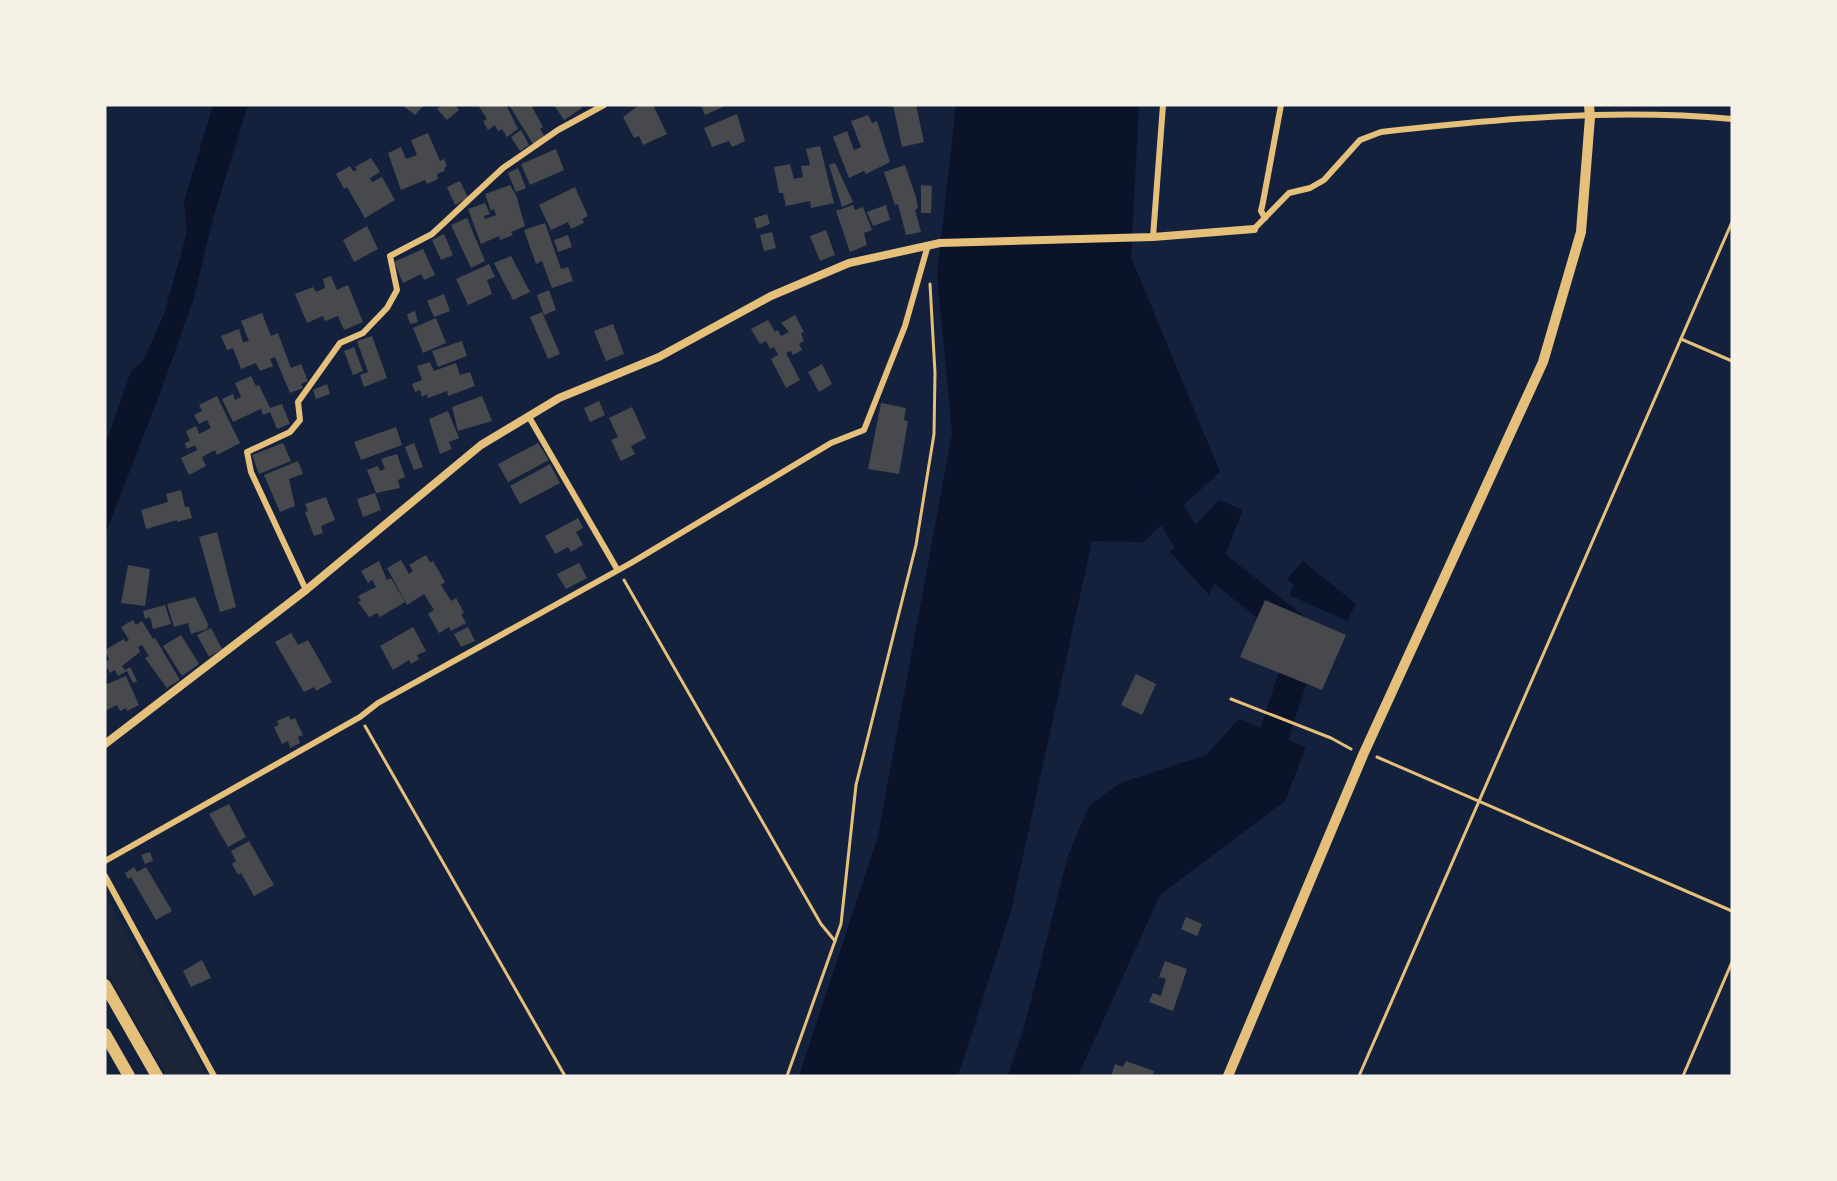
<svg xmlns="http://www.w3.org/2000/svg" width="1837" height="1181" viewBox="0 0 1837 1181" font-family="'Exo 2',sans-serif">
<rect width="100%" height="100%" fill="#14213d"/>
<polygon fill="#1d2539" points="105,893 117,918 207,1076 167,1076 105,969"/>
<g fill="#0b132b">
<polygon points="213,105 248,105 214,215 193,301 162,388 105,535 105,445 131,371 143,361 164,314 187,232 184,201"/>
<polygon points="956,105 1139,105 1131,257 1220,472 1143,542 1092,541 1011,911 958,1076 799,1076 878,836 952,433 937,274"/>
<polygon points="1219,500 1243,510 1209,595 1170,552"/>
<polygon points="1303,561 1356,604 1347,621 1289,595 1294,585 1287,579"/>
<polygon points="1239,719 1306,747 1285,801 1160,895 1078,1076 1008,1076 1023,1031 1068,856 1089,806 1120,783 1206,755"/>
</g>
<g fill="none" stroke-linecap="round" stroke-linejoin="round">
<polyline stroke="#0b132b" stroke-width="30" points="1151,480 1192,547 1306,637 1268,753 1252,765"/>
</g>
<g fill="#48494c">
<polygon points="402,105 424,105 415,115"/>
<polygon points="442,105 455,105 459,110 447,120 437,109"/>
<polygon points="478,105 506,105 518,129 507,137 502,129 498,131 495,125 488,130 483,121 487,119"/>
<polygon points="509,105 531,105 543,127 540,129 545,137 533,144"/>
<polygon points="554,105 580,105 582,108 564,120"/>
<polygon points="639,105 653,105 667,134 643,145 639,136 634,138 623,117"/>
<polygon points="701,105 727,105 705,115"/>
<polygon points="893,105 916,105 924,142 902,147"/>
<polygon points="737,114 745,141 732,147 729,141 712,147 704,128"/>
<polygon points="868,115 872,123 877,121 890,162 866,174 864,171 849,178 833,137 847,131 854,150 861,147 851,121"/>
<polygon points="521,130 529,145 520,151 511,137"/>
<polygon points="428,133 440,161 444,159 447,166 444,168 445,171 437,174 438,179 427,184 425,180 401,190 388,153 401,147 406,159 417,155 411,140"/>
<polygon points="820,146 834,203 811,208 810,201 786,206 783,193 779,193 774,167 790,164 794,179 803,177 801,166 810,165 806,149"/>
<polygon points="556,149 564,170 530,185 521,164"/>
<polygon points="371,158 380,172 370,178 372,182 382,177 395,200 365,218 347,187 344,189 336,174 350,166 353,171 357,170 355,167"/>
<polygon points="835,163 853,202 842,207 829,165"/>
<polygon points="905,165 916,197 918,208 915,210 921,232 906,235 898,204 895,205 884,172"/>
<polygon points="518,168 526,188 516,192 508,173"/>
<polygon points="460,181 468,198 455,205 447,187"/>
<polygon points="510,185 516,195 525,226 511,232 513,235 500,240 499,236 481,244 468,209 485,203 490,214 484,216 485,219 496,215 494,209 491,211 485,194"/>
<polygon points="921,185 932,186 931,213 921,213"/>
<polygon points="575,187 588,216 582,219 584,223 571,229 568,222 551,230 539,205"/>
<polygon points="853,205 855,210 863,207 872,230 864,233 867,245 850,252 836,211"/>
<polygon points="886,205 890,220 873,226 867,212"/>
<polygon points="767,214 770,224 757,229 754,218"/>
<polygon points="467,218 485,261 471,268 451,225"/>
<polygon points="545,223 561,269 568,267 573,281 552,288 542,261 536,264 524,230"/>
<polygon points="367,226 378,249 354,262 343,240"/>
<polygon points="826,230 835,255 820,261 810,236"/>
<polygon points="772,232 776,248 764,251 760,235"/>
<polygon points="444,234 453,255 441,260 432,240"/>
<polygon points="568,235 572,247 558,252 554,240"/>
<polygon points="423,249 435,275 424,280 421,274 403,283 394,262"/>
<polygon points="511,256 530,292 513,300 494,263"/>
<polygon points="489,264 495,277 487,280 492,294 468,305 456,279"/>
<polygon points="331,276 337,290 348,285 363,322 344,330 338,316 325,321 323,316 307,323 295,294 313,287 316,292 325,288 323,279"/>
<polygon points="549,290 556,310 544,315 537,295"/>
<polygon points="444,294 450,311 434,317 427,301"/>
<polygon points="415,311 418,322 410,324 407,314"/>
<polygon points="542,312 560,354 548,359 530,317"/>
<polygon points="262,313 271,336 278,333 291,368 301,364 308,381 301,384 303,388 290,393 275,357 270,359 273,366 260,371 256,363 241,369 233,348 227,350 221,336 239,329 243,342 249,341 241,321"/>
<polygon points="795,315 804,332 801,333 804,341 799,344 802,350 793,355 791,351 786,353 800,380 786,388 771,359 778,355 774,347 770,349 766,341 760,344 751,329 768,320 775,332 778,330 781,336 789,332 781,323"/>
<polygon points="436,318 446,343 423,353 413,328"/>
<polygon points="613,324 624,354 606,361 594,331"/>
<polygon points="372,336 387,378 364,387 360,375 368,372 357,341"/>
<polygon points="462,341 467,356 438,367 432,351"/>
<polygon points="354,347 363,371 353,375 344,351"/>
<polygon points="430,362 434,371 456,363 460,375 470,372 475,386 448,396 447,391 428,398 427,394 422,397 420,390 415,392 412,384 422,380 417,366"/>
<polygon points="822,364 832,384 819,392 808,372"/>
<polygon points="251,376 256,386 259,385 270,408 282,404 290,424 277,429 270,412 263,415 261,409 233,422 222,399 233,394 235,400 241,397 235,383"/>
<polygon points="327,384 330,394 316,399 313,390"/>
<polygon points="217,396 240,443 217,455 215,450 202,457 206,466 189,475 181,458 197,450 195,445 187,449 185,443 190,441 186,431 196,426 199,434 211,428 207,420 199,424 194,415 202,411 199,405"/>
<polygon points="482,396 492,421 458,431 452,407"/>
<polygon points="599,401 605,415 590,422 584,408"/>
<polygon points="881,403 906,408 904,420 908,421 899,474 868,469"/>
<polygon points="632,407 646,438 631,446 635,454 621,461 611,440 618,437 609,418"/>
<polygon points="448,411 459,438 449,442 452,449 440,454 429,419"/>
<polygon points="396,427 402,445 361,460 354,442"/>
<polygon points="283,443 291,461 259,474 252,455"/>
<polygon points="414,443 423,467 414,470 405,447"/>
<polygon points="538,443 549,460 508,482 498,464"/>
<polygon points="397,454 405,477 398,480 400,488 376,493 367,470 378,466 380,471 385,469 381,459"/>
<polygon points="298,461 303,474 289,479 295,506 280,512 264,475"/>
<polygon points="550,464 560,483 520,504 510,486"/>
<polygon points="181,490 185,507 189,507 192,518 177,522 177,520 146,529 141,510 168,502 166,494"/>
<polygon points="375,493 381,510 363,517 357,499"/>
<polygon points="326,497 335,520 321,526 323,533 314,536 305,512 308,511 305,504"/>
<polygon points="578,518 583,528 576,532 583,545 571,552 568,547 555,554 545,536"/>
<polygon points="217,532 236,607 220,612 199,537"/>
<polygon points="426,555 430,563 433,561 445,582 441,585 451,601 456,598 464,613 461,614 466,623 451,631 449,627 439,633 428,614 434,610 424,594 407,605 387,568 401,560 409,574 413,571 409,565"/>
<polygon points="379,561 387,580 391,578 405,602 380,617 377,613 369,617 358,602 361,601 358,596 376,587 372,580 368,583 361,571"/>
<polygon points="579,563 587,578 566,589 557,574"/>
<polygon points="128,565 150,569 145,606 121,603"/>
<polygon points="195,597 208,624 207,629 191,634 188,623 174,627 167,604"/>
<polygon points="1265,600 1346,635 1322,690 1240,657"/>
<polygon points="165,605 171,624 153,629 150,617 145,619 143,611"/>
<polygon points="133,620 136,625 142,621 153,639 155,638 180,680 167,688 145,658 149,656 142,645 138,647 140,652 122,666 125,670 130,667 137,681 133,683 127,671 118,676 115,670 110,673 105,664 109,659 105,650 124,639 125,642 129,640 121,627"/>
<polygon points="413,627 426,651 417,655 419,659 411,664 409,660 393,670 380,646"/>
<polygon points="468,627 475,641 461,647 454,634"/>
<polygon points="211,628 222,649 209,657 197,635"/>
<polygon points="291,633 298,645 308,640 332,682 316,691 314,687 304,692 275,642"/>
<polygon points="181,635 199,664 182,676 163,646"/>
<polygon points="1136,674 1156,684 1142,715 1121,705"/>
<polygon points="126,676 139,705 127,711 126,708 120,711 117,705 105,711 105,685"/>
<polygon points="289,716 291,720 295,718 303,735 298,737 300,743 290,748 288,741 282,744 274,727 279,725 277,721"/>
<polygon points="229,804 246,837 228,847 209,814"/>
<polygon points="249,841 274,885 254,896 241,873 238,875 232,864 236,861 231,851"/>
<polygon points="150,852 153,861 145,864 141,855"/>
<polygon points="134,867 137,872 146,867 172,911 156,920 131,877 128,879 125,873"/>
<polygon points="1186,917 1202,924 1197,936 1181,929"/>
<polygon points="202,960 211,978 191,987 183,971"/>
<polygon points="1165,961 1187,969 1173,1011 1149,1002 1153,993 1161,996 1166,979 1159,977"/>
<polygon points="1126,1061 1154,1071 1152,1076 1111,1076 1115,1064 1123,1067"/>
</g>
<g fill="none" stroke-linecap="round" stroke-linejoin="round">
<g stroke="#e5c07b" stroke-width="3">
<polyline points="1681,339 1732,361"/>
<polyline points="624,580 821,924 835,941"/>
<polyline points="1231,699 1331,738 1351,749"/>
<polyline points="365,726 565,1076"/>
<polyline points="1377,757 1732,911"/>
<polyline points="787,1076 841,924 856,785 916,545 934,434 935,373 930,284"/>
<polyline points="1359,1076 1732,222"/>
<polyline points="1683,1076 1732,962"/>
</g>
<g stroke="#e5c07b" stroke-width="6">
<polyline points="1265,218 1261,211 1263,202 1281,105"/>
<path d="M1254,229L1289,193L1310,188L1324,180L1360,140L1381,132C1498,119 1614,108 1732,119"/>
<polyline points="1153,237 1163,105"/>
<polyline points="529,417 617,569"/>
<polyline points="306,590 251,472 247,452 290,432 300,420 298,402 340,343 363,333 387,308 397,290 390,256 432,234 503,168 558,130 604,105"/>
<polyline points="105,861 360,717 378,703 631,563 831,443 864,430 905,326 928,245"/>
<polyline points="105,876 214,1076"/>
</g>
<polyline stroke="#e5c07b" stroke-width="8" points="105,744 306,590 481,445 559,398 659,357 771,296 849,263 940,243 1153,237 1254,229"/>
<polyline stroke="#e5c07b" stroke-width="10" points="1228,1076 1363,755 1543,362 1581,232 1590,117 1589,105"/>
<g stroke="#e5c07b" stroke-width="12">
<polyline points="105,985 157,1076"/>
<polyline points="105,1034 129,1076"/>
</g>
</g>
<rect width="1837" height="1181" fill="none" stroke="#f6f1e7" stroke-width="213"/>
</svg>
